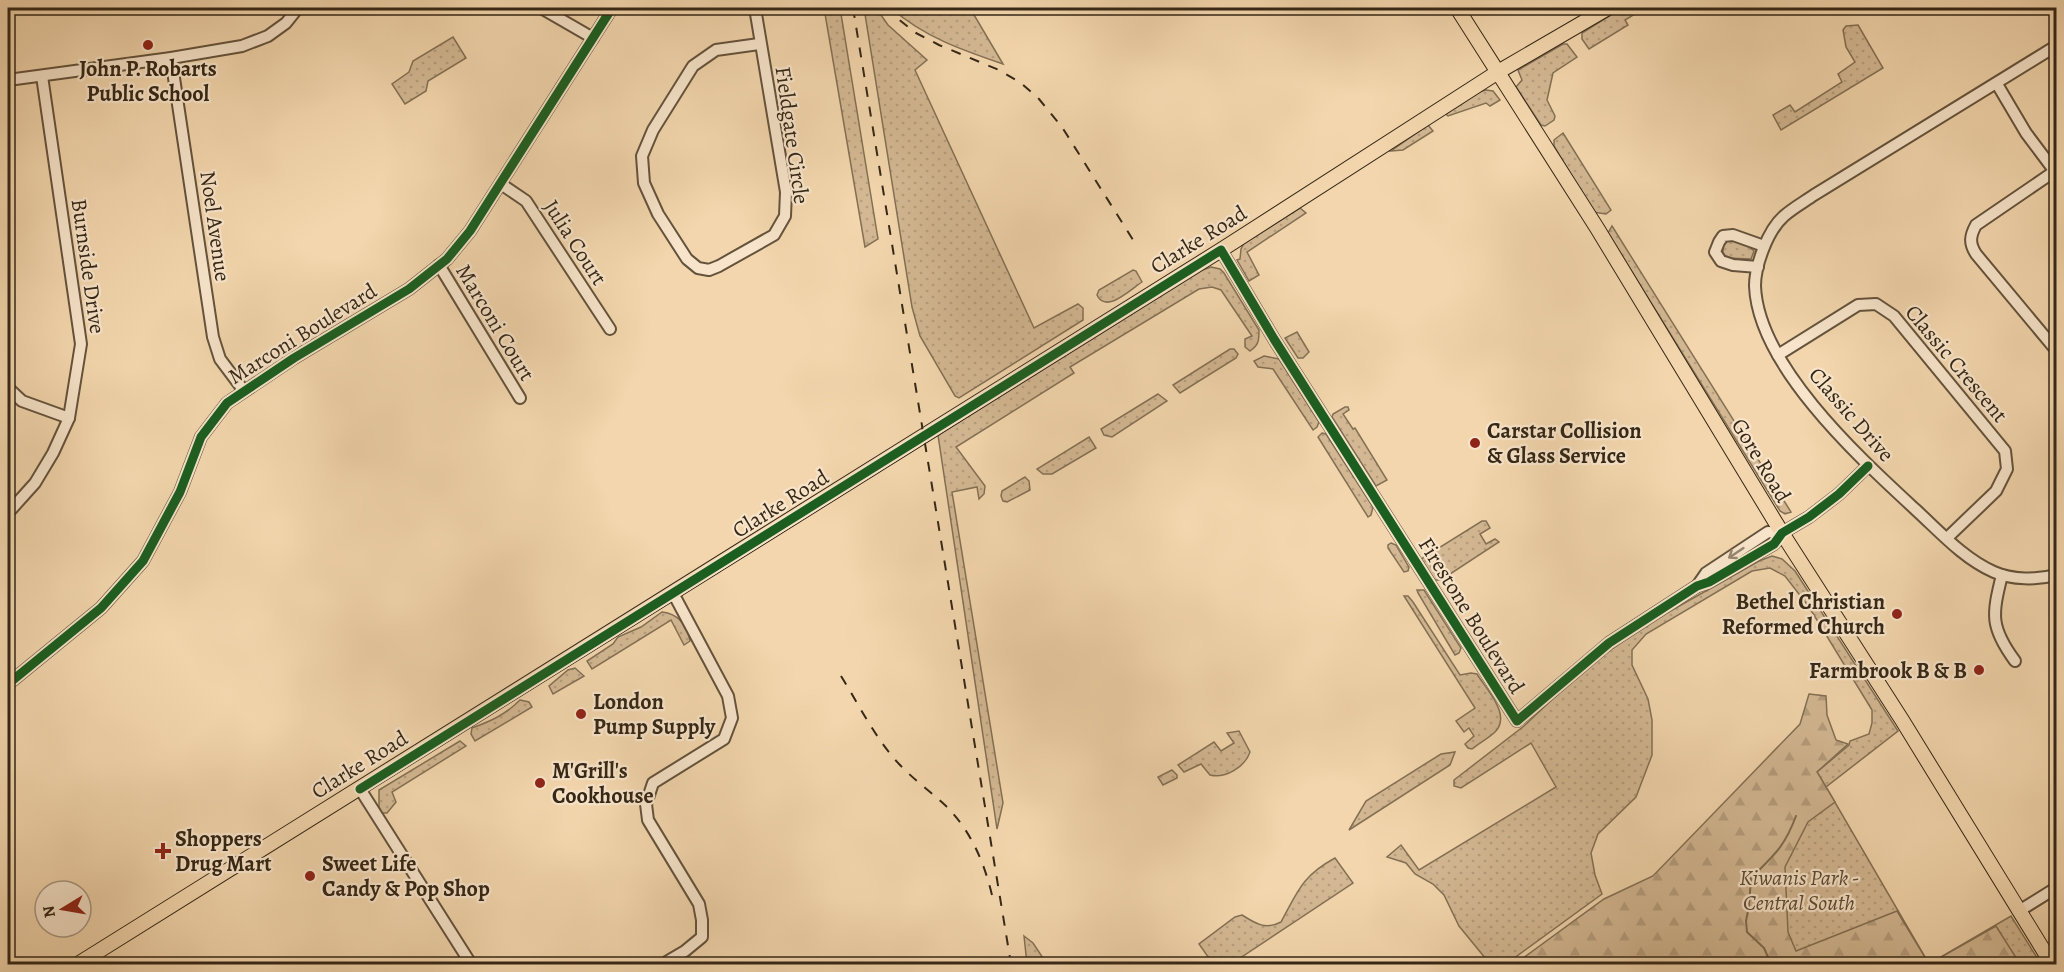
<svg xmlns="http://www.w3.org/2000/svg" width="2064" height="972" viewBox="0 0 2064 972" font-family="Alegreya,serif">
<defs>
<pattern id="green-dots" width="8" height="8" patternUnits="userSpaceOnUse" patternTransform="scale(1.5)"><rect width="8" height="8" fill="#d3b893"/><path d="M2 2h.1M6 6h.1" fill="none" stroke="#b69e7e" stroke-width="1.8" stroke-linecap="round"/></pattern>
<pattern id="forest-firs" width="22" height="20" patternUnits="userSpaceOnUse" patternTransform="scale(1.5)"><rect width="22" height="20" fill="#d3b893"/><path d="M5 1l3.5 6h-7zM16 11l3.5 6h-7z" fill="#b69e7e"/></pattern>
</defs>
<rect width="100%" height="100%" fill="#f3d6ad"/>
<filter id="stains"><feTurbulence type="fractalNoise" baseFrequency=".00333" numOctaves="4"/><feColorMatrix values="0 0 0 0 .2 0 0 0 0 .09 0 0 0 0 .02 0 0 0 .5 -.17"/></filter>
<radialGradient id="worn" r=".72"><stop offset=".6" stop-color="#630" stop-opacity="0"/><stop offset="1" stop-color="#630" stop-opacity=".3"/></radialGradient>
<g fill="url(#green-dots)" stroke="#847054" stroke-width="1.5">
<polygon points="824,8 840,8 878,239 865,247"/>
<polygon points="864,8 876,8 888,25 927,60 915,70 1034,328 1078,304 1083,308 1083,320 959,398 955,396 920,336 912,307"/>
<path d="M891,8H970L1003,64C962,50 924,37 891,8Z"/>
<polygon points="1622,8 1636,8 1640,11 1625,20 1628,25 1589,49 1582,39 1582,33"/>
<polygon points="1858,25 1883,68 1781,130 1773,115 1790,105 1795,112 1842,82 1838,74 1855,62 1846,47 1843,30 1846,26"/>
<polygon points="453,37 466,58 428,81 426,91 405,104 392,84 409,72 413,61"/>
<polygon points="1563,44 1567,44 1577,57 1553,73 1547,100 1555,116 1554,120 1545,126 1541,125 1516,87 1522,80 1518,70"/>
<polygon points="1486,90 1493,91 1500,100 1490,106 1486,103 1448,116 1446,114 1479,92"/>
<polygon points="1428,125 1433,131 1403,150 1391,151"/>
<polygon points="1563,133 1611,210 1606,214 1593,212 1554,146 1554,140"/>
<polygon points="1300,208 1306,213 1247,252 1259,275 1249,281 1237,260 1240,259 1241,249 1244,243"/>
<polygon points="1612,226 1791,512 1785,514 1780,511 1608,233"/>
<polygon points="1730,239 1748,246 1754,251 1751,259 1727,258 1723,253 1723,245"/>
<path d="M1211,267L1220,269L1224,273L1259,330C1259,340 1259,345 1250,351L1245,347V339L1252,336L1221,290L1212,287L1199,289L1070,367L1074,373L956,447L985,486L984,494L979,499L977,487L952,492L1003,803L997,829L938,435L1194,273Z"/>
<path d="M1133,270L1136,271L1142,282C1130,290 1106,314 1097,295L1099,290Z"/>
<polygon points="1297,332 1309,352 1303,358 1298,358 1285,338"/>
<polygon points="1230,349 1234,349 1238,354 1236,358 1180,393 1173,385"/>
<polygon points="1264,356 1279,359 1319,422 1317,427 1313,430 1273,369 1258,367 1254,361"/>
<polygon points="1158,394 1167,401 1112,437 1104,435 1101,429"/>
<polygon points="1345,407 1348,407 1349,410 1343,414 1353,429 1355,428 1387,480 1376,486 1332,417 1333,414"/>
<polygon points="1322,433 1326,434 1373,507 1371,515 1368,517 1318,437"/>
<polygon points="1089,437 1096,448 1052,474 1043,474 1037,469"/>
<polygon points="1025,477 1029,481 1030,490 1007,502 1003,501 1001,496 1002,491"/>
<polygon points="1482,521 1486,521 1490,528 1480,534 1486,544 1495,539 1499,542 1441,580 1434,580 1421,559"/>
<polygon points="1391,543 1396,545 1409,567 1408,571 1404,572 1388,548 1388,545"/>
<polygon points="1772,556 1782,559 1795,571 1898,731 1826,787 1929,964 2011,916 2041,964 1530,964 1826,787 1817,772 1849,745 1850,741 1869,734 1872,723 1872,710 1809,607 1785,576 1770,568 1752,571 1646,634 1632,650 1632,665 1648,699 1652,720 1652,755 1636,797 1598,834 1591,853 1595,875 1602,894 1506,964 1490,964 1459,926 1444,895 1433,884 1415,874 1406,863 1387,857 1401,845 1419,870 1556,787 1531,743 1461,788 1454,786 1454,780 1524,726 1577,676 1609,651 1649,623 1759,561"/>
<polygon points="1417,590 1424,590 1461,648 1459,653 1455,655 1418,593"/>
<path d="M1404,596H1408L1413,602L1460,675L1471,673L1477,674C1486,689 1512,715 1495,732C1489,738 1479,743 1472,749L1468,748L1465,744L1474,736L1469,728L1464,732L1456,721L1475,708Z"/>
<path d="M662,612C678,614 687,624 690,641L684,645L671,620L592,669L587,661L613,644L618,637L641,627Z"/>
<polygon points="575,668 584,676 553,694 549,686 568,670"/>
<path d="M520,700L529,702L532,707L475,741L471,734L472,728C491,721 505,715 520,700Z"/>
<path d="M1239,731L1250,752C1245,767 1225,779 1210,775L1201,764L1184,772L1178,765L1214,742L1221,751L1234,743L1227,733Z"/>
<polygon points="460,741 466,746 392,792 396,802 387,813 382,813 379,807 379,790"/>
<polygon points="1455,752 1450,765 1349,830 1366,801 1441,754"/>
<polygon points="1172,770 1177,775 1177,778 1163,785 1158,777"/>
<path d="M1335,858L1353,883L1231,964H1213L1199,944L1235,917L1242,915C1256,924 1266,930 1281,922C1298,891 1302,876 1335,858Z"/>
<polygon points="1024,936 1033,943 1047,964 1027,964"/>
</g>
<polygon fill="url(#forest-firs)" stroke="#847054" stroke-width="1.5" points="1809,694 1826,696 1827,715 1836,740 1848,744 1817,772 1835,802 1808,822 1785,867 1788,932 1796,951 1897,911 1929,964 1996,926 2020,964 1515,964 1604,899 1653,876 1800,724"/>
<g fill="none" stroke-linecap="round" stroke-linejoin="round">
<path stroke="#806c52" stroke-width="2" d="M1771,964L1764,948L1747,932L1746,921L1749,906L1751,878C1774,855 1784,848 1796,816"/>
<defs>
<g id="minor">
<polyline points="541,8 593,38"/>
<polyline points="755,8 786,192 785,216 774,235 719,266 709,270 698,268 687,259 658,214 644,183 642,156 653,130 693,66 716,50 759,44"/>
<path d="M2056,46L1814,195C1804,202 1793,208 1784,216C1768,230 1755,265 1755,286C1758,366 1861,459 1916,510C1940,532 1964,559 1994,572C2012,580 2037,580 2056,575"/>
<polyline points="171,58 213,337 220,359 244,391"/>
<polyline points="8,80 171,58 242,46 268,36 286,23 298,8"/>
<polyline points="1997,84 2026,133 2056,173"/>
<path d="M2055,171L1976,225C1970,236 1969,243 1976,254L2056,350"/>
<polyline points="501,184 526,201 610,329"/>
<polyline points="1221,250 1274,339 1517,721 1609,643 1697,586 1709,582 1774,544 1782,533 1809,517 1839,494 1868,466"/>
<polyline points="439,265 520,398"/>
<polyline points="1758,267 1733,265 1721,261 1715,252 1719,242 1723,236 1733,235 1764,246"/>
<polyline points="1778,355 1858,305 1876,304 1894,316 2005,451 2007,469 1996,491 1947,538"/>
<polyline points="8,388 22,401 69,418"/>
<polyline points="8,513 35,483 53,453 69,418 81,344 42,76"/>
<path d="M2002,575C1992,615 1990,627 2015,661"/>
<polyline points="1697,586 1706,573 1768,532 1782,533"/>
<polyline points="8,684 101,608 143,561 180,492 201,437 227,403 294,358 409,289 447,259 470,231 612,8"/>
<polyline points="360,789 471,964"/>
<polyline points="2019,911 2056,888"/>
<polyline points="663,964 685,951 702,937 702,920 699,904 648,820 646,804 653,783 724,739 732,718 728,696 673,593"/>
</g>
<g id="major">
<polyline points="1457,8 1597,228 1782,533 1902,720 2052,964"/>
<polyline points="78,964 1221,250 1498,72 1608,8"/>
</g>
</defs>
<use href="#minor" stroke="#64533c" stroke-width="14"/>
<use href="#major" stroke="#352716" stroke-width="16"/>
<use href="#minor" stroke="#f7e4ca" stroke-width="10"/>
<use href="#major" stroke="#f3d6ad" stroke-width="14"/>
<g stroke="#352716" stroke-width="2" stroke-dasharray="10 10" stroke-linecap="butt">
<polyline points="853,8 1011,964"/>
<polyline points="884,8 916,33 939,45 999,70 1021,83 1039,99 1062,127 1135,243"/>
<path d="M841,676C859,705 875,738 899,764C913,779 931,792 946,806C971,831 984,862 992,895"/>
</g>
<defs>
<g id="cycleway">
<polyline points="8,684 101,608 143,561 180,492 201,437 227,403 294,358 409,289 447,259 470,231 612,8"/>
<polyline points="360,789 1221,250 1274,339 1517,721 1609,643 1697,586 1709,582 1774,544 1782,533 1809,517 1839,494 1868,466"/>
</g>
</defs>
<use href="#cycleway" stroke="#f7e4ca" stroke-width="13"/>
<use href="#cycleway" stroke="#1b5e20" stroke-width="9"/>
</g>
<defs><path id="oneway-shaft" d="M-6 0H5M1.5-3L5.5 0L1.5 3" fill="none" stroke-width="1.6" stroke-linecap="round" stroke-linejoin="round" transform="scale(1.5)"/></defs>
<use stroke="#968670" href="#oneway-shaft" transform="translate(1736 553) rotate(146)"/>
<g fill="#8f2418" stroke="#f7e4ca" stroke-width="2">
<circle cx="148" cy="45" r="6"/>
<circle cx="1475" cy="443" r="6"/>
<circle cx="1897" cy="614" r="6"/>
<circle cx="1979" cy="670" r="6"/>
<circle cx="581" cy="714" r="6"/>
<circle cx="540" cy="783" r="6"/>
<path d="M160 842h6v6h6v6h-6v6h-6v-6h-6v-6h6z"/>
<circle cx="310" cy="876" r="6"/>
</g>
<g text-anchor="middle" stroke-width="4.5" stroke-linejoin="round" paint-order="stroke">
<g font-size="22" font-weight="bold" fill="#352716" stroke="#f7e4ca" text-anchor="start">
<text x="148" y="76" text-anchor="middle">John P. Robarts<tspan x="148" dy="25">Public School</tspan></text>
<text x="1487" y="438">Carstar Collision<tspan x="1487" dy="25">&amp; Glass Service</tspan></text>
<text x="1885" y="609" text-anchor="end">Bethel Christian<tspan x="1885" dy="25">Reformed Church</tspan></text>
<text x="1967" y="678" text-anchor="end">Farmbrook B &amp; B</text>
<text x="593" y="709">London<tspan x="593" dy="25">Pump Supply</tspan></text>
<text x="552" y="778">M'Grill's<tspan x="552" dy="25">Cookhouse</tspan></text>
<text x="175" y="846">Shoppers<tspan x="175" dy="25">Drug Mart</tspan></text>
<text x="322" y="871">Sweet Life<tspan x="322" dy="25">Candy &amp; Pop Shop</tspan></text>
</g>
<g font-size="22" fill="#352716" stroke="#f7e4ca">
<text transform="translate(793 135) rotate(82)" y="8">Fieldgate Circle</text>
<text transform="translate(216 226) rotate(82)" y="8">Noel Avenue</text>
<text transform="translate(1198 239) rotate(-32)" y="8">Clarke Road</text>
<text transform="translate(576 242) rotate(57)" y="8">Julia Court</text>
<text transform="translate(89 266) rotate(82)" y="8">Burnside Drive</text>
<text transform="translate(496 322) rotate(59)" y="8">Marconi Court</text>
<text transform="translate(302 333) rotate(-32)" y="8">Marconi Boulevard</text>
<text transform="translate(1957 363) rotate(50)" y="8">Classic Crescent</text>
<text transform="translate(1852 414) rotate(49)" y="8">Classic Drive</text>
<text transform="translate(1762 460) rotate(59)" y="8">Gore Road</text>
<text transform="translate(780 503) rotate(-32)" y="8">Clarke Road</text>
<text transform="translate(1472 615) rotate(58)" y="8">Firestone Boulevard</text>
<text transform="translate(359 764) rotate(-32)" y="8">Clarke Road</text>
</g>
<g font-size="22" font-style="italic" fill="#5c4b35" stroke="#f7e4ca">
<text x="1799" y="885">Kiwanis Park -<tspan x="1799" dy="25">Central South</tspan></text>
</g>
</g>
<rect width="2064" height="972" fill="none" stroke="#f3d6ad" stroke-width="30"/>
<rect x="9" y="9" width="2046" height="954" fill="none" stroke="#352716" stroke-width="3"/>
<rect x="15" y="15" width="2034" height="942" fill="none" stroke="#352716" stroke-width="1.5"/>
<g transform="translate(63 909) rotate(259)"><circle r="28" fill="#f7e4ca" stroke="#a99882" stroke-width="1.5"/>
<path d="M0-4.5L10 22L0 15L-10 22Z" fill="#8f2418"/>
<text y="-9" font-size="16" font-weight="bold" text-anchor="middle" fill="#352716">N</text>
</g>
<rect width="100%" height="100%" filter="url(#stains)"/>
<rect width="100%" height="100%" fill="url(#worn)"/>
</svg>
